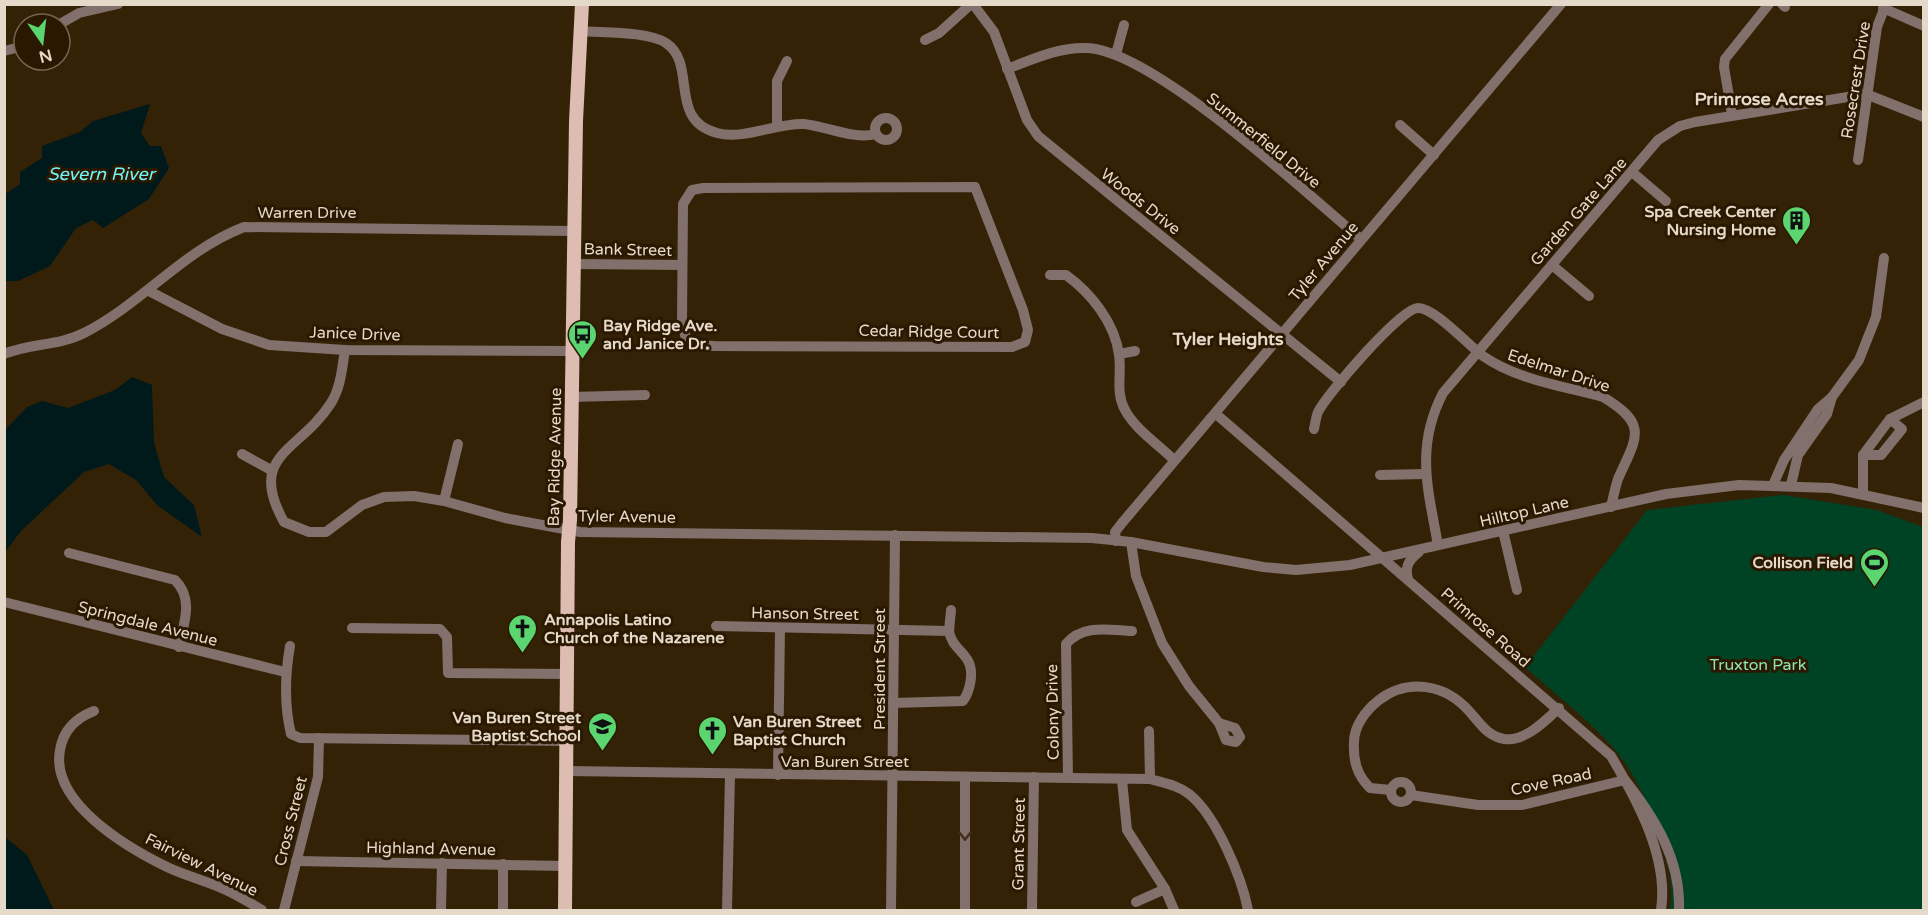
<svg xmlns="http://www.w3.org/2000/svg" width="1928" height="915" viewBox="0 0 1928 915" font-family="'Varela Round',sans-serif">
<rect width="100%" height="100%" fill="#342207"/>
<path fill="#004224" d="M1783,495L1877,510L1923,527V910H1670C1679,864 1642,779 1611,745C1585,717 1554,693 1525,667L1647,510Z"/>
<g fill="#00191a">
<polygon points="150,104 141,133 150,146 161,146 169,168 149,199 103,228 93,220 76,228 50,266 18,281 5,281 5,194 20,184 20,172 42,158 42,146 80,132 93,121"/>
<polygon points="132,377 152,385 154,443 164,477 194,505 202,537 157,505 136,480 109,464 84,472 21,531 5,552 5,430 27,407 42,401 68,408 115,390"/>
<polygon points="4,836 27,855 54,910 5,910"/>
</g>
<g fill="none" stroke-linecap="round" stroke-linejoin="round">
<g stroke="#81706b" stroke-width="10">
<polyline points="973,4 994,32 1027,120 1038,136 1341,382"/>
<polyline points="1782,4 1785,7"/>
<polyline points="1883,8 1924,26"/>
<polyline points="60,24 79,13 118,4"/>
<path d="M580,31C603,33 647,31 666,43C698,64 667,120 717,133C745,140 775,123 804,124C826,126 854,140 876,134"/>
<polyline points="925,40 939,33 971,4"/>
<polyline points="4,51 24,46"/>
<polyline points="1116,54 1124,25"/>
<path d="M1007,69C1033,59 1059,47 1086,48C1152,49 1307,194 1361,239"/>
<polyline points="1732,114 1724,67 1725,59 1769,4"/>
<circle cx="886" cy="129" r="11"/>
<polyline points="1400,125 1434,155"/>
<polyline points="777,126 777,81 787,61"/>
<polyline points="1858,160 1877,27 1886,4"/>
<polyline points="1632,172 1666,201"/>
<polygon points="975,187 1023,310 1028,330 1025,342 1012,347 714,346 695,345 686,339 682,322 683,204 692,190 703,188"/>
<polyline points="574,264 682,265"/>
<polyline points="1552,265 1589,296"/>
<path d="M1050,275H1066C1091,293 1115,323 1119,355C1122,374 1115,392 1125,410C1135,429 1159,445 1174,460"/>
<polyline points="149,291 222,329 269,345 345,350 572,351"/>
<path d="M345,350C342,368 341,387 331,403C300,452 246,454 284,522L309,532H326L362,505L384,497L414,496L444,501L505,518L580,532L1092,538L1131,542L1263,567L1296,570L1350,565L1666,494L1739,485L1831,488L1924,508"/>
<path d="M4,354C30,343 59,346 84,333C143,303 182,251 244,227L574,231"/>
<polyline points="1119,354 1135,351"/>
<polyline points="572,397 645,395"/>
<path d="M1216,414L1611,756C1637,800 1669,858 1661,910"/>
<path d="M1314,429C1315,424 1316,417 1318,412C1327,394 1401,308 1418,308C1435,308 1468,345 1483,356C1517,380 1564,386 1603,397C1650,425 1636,438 1618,479C1615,488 1613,498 1611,507"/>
<polyline points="242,454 271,470"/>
<polyline points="1863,455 1881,455 1902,429 1890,419"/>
<polyline points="1380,475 1425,474"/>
<polyline points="1773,485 1784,460 1818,409 1832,397 1859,360 1876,317 1884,258"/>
<polyline points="1791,485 1798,455 1827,414 1832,397"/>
<polyline points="1863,493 1863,455 1890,419 1924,402"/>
<polyline points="444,501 458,444"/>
<polyline points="1503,531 1517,590"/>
<polyline points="1116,541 1115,532 1122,523 1561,4"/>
<polyline points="1131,542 1136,576 1162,643 1189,686 1219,723 1226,740 1236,742 1240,737 1235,728 1219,723"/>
<path d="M1438,545C1428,489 1415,447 1443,393L1658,140L1680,126L1695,122L1866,94L1924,117"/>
<path d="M69,553L175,580C194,599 184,623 179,647"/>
<path d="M1408,579C1404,566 1410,559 1419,552"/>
<polyline points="4,602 285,672"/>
<path d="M716,626L949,631C951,644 960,649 967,659C975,671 970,691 963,701L893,703"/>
<polyline points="352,628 440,629 447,637 448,673 568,674"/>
<polyline points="949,631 951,610"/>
<path d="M290,646C285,675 284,705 291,734L300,738L568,741"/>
<path d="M94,711C76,718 63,731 60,750C50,802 126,847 167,867C186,876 207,881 226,890C239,896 250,903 262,910"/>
<polyline points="1149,731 1150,779"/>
<path d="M567,771L1150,779C1164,783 1177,785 1189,794C1216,815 1242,878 1248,910"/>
<polyline points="778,775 780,628"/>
<polyline points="965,777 965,910"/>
<path d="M1068,777L1066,644C1083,624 1108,630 1132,631"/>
<polyline points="1122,780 1127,830 1165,889 1174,910"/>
<circle cx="1401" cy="792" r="10"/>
<path d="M1391,790L1370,788C1357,775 1353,761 1354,742C1354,726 1366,710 1379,700C1408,678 1445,684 1469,711C1480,723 1487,736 1504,739C1525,742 1545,721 1559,708"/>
<path d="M1411,795L1478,805H1522L1625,780C1655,818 1681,860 1679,910"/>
<polyline points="296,861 566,866"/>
<polyline points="1136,902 1165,889"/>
<polyline points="284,910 318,777 319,738"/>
<polyline points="441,910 442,863"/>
<polyline points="503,910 503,864"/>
<polyline points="727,910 730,775"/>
<polyline points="891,910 895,535"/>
<polyline points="1032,910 1034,777"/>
</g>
<polyline stroke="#ddbcb1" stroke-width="14" points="565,910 568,542 570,520 576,121 582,4"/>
</g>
<defs><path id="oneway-chevron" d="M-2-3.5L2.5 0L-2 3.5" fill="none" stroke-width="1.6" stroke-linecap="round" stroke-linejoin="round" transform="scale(1.5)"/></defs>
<use stroke="#402e1b" href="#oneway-chevron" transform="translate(965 836) rotate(90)"/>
<defs>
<symbol id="building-pin" viewBox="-11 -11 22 30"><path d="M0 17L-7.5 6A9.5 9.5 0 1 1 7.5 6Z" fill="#5ad56f" stroke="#2a1800"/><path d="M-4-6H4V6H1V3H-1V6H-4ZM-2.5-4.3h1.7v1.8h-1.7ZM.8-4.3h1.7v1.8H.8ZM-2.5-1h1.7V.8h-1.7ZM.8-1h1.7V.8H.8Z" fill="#111"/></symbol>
<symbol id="bus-pin" viewBox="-11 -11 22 30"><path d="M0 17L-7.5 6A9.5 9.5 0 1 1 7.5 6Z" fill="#5ad56f" stroke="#2a1800"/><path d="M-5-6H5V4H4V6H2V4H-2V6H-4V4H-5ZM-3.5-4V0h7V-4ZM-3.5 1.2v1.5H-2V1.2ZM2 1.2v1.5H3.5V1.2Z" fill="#111"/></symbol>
<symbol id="stadium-pin" viewBox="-11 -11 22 30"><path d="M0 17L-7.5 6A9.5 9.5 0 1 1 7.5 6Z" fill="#5ad56f" stroke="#2a1800"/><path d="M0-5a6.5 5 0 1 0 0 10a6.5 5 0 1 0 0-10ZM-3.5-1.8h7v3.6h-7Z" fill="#111"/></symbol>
<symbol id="church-pin" viewBox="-11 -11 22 30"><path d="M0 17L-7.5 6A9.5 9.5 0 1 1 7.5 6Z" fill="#5ad56f" stroke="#2a1800"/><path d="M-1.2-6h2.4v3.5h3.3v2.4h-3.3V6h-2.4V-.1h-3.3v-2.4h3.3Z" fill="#111"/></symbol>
<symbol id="school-pin" viewBox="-11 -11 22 30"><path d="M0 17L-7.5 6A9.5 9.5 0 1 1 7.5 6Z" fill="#5ad56f" stroke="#2a1800"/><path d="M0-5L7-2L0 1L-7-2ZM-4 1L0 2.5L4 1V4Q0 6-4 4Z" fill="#111"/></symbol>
</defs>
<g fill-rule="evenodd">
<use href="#building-pin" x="1780" y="204" width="33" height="45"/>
<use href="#bus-pin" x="566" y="318" width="33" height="45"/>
<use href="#stadium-pin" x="1858" y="546" width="33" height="45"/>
<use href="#church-pin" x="506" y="612" width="33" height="45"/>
<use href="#school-pin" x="586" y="710" width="33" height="45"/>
<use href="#church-pin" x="696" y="714" width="33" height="45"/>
</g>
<g text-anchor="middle" stroke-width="6" stroke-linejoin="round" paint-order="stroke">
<g font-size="16" fill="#e5d9ca" stroke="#2a1800">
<text transform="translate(1855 80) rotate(-81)" y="6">Rosecrest Drive</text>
<text transform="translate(1264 140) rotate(39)" y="6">Summerfield Drive</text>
<text transform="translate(1141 201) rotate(38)" y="6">Woods Drive</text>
<text transform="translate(1578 211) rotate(-49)" y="6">Garden Gate Lane</text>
<text x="307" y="218">Warren Drive</text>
<text transform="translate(628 249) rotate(1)" y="6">Bank Street</text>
<text transform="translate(1323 261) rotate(-50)" y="6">Tyler Avenue</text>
<text transform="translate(929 331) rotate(1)" y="6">Cedar Ridge Court</text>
<text transform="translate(355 333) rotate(2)" y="6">Janice Drive</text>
<text transform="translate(1559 370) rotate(18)" y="6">Edelmar Drive</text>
<text transform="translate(554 457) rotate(-89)" y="6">Bay Ridge Avenue</text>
<text transform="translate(1524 511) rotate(-13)" y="6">Hilltop Lane</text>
<text transform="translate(627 516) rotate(1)" y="6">Tyler Avenue</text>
<text transform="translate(805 613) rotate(1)" y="6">Hanson Street</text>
<text transform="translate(148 623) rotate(14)" y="6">Springdale Avenue</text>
<text transform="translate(1486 627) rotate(41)" y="6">Primrose Road</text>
<text transform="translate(879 669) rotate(-90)" y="6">President Street</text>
<text transform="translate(1052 712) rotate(-91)" y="6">Colony Drive</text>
<text x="845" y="767">Van Buren Street</text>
<text transform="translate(1551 781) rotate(-12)" y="6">Cove Road</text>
<text transform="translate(290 821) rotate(-76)" y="6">Cross Street</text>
<text transform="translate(1018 844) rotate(-89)" y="6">Grant Street</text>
<text transform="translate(431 848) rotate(1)" y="6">Highland Avenue</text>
<text transform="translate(202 864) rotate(26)" y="6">Fairview Avenue</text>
</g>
<g font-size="16" font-weight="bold" fill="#e5d9ca" stroke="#2a1800" text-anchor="end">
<text x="1776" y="217">Spa Creek Center<tspan x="1776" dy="18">Nursing Home</tspan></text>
<text x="603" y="331" text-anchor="start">Bay Ridge Ave.<tspan x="603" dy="18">and Janice Dr.</tspan></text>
<text x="1853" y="568">Collison Field</text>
<text x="544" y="625" text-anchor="start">Annapolis Latino<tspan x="544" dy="18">Church of the Nazarene</tspan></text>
<text x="581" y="723">Van Buren Street<tspan x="581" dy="18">Baptist School</tspan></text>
<text x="733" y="727" text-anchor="start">Van Buren Street<tspan x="733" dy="18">Baptist Church</tspan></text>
</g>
<g font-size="16" fill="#8ee5b0" stroke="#2a1800">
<text x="1758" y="670">Truxton Park</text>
</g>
<g font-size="18" font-weight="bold" fill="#e5d9ca" stroke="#2a1800">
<text x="1759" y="105">Primrose Acres</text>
<text x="1228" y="345">Tyler Heights</text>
</g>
<g font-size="18" font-style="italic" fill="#73f3f7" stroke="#2a1800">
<text x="101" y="180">Severn River</text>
</g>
</g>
<rect width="1928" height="915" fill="none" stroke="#e5d9ca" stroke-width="12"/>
<g transform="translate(42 42) rotate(166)"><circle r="28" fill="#2a1800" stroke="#756551" stroke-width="1.5"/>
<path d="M0-4.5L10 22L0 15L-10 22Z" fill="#5ad56f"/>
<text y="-9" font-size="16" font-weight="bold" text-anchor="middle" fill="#e5d9ca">N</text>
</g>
</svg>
